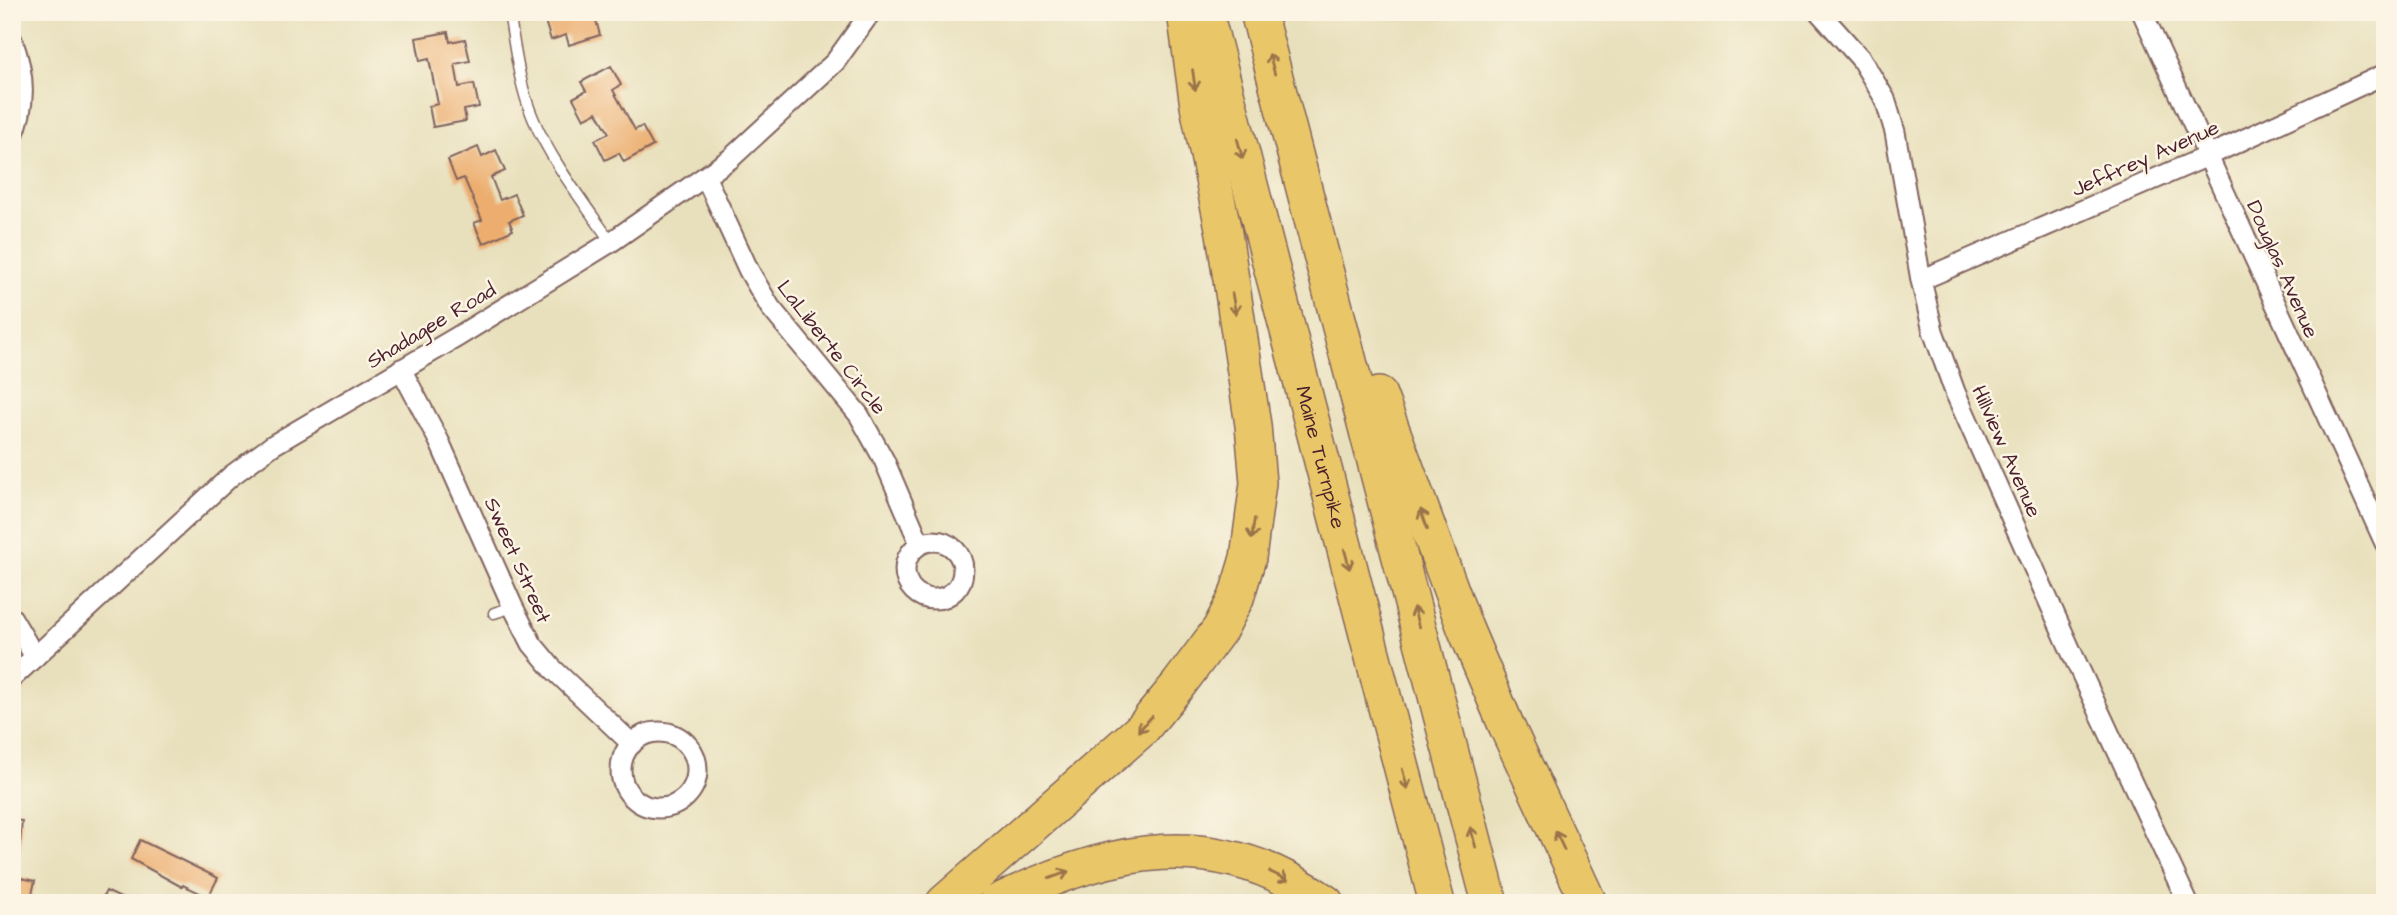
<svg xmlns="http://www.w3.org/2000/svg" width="2397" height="915" viewBox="0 0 2397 915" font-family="'Architects Daughter',sans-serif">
<rect width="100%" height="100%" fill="#fcf5e5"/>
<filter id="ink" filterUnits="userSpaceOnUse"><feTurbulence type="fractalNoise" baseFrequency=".0143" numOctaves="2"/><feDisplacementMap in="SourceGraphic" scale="14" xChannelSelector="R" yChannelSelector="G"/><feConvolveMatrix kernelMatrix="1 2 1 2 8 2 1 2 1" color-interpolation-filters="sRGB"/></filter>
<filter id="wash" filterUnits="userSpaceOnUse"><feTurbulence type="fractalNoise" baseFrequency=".00686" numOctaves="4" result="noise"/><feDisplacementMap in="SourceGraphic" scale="28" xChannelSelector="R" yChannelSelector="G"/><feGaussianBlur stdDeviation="1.57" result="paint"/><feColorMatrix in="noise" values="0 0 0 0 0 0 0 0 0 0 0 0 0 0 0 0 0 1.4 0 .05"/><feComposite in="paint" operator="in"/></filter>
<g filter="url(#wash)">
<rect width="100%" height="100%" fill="#e8e0bc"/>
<g id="blocks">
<g fill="#ecad6e">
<polygon points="559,12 584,12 585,16 594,13 600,35 569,45 566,35 551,40 544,18"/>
<polygon points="448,32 450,42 465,39 470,61 455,64 459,87 474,84 479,107 464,110 466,121 433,127 429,106 438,104 429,59 420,61 416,38"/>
<polygon points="611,66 621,85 613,90 635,130 642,126 653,146 624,162 619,153 605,160 595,140 609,133 597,112 584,119 573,98 586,91 581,82"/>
<polygon points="478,147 482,157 496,150 505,171 491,177 500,200 514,194 523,215 509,221 513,230 483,244 474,223 482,220 464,178 456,181 448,160"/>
<polygon points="12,820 22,821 19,855 12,854"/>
<polygon points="140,840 218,878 208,897 183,885 182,887 131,859"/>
<polygon points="12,876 35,881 30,903 12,903"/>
<polygon points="106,891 125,900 124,903 100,903"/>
</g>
</g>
</g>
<g filter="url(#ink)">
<use href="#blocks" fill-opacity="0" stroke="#81635e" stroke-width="2"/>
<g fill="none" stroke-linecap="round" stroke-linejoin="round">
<defs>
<g id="lane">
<path d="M509,12C515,48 519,85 533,118C549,158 586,206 611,242"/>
<polyline points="494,613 513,607"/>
</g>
<g id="street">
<polyline points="1819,12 1861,59 1885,99 1895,132 1921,280 1933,331 1955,392 2071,651 2188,903"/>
<polyline points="2142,12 2385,543"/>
<path d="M12,40C25,73 27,105 12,138"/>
<polyline points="706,178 749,271 770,307 859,415 884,460 920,544"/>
<polyline points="1921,280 2208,156 2385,74"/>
<polyline points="401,369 439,441 513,607 532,644 552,668 632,744"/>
<circle cx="934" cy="570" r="29"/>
<polyline points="12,618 35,657"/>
<polyline points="12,678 231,476 273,445 457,337 611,242 730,159 835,62 871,12"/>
<circle cx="659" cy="770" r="38"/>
</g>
<g id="highway">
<path id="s1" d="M1205,12L1437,903"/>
<polyline points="1258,12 1490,903"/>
<polyline points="1379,395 1465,628 1506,725 1589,903"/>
<polyline points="944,903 1142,729 1179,684 1220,629 1236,598 1248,558 1258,483 1253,425 1224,233 1198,106 1185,12"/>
<path d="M996,903C1109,847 1216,824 1326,903"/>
</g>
</defs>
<use href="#lane" stroke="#81635e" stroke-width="13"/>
<use href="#street" stroke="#81635e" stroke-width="23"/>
<use href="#highway" stroke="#81635e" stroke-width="38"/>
<use href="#lane" stroke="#fff" stroke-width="10"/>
<use href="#street" stroke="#fff" stroke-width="19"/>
<use href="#highway" stroke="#e9c769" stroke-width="35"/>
</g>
<defs><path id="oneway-shaft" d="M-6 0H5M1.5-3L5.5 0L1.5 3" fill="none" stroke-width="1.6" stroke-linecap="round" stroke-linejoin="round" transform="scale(1.75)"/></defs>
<g stroke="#9a734a">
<use href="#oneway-shaft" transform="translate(1272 64) rotate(-105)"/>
<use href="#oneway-shaft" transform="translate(1194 80) rotate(82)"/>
<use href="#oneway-shaft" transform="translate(1240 149) rotate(75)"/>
<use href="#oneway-shaft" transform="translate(1234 304) rotate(80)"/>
<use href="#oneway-shaft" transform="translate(1424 519) rotate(-110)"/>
<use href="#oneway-shaft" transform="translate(1253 529) rotate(98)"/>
<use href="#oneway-shaft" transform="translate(1347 559) rotate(75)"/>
<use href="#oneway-shaft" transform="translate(1416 617) rotate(-105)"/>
<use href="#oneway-shaft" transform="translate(1145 724) rotate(132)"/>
<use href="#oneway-shaft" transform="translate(1405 779) rotate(75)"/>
<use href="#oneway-shaft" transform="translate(1473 837) rotate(-105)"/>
<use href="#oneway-shaft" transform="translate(1560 841) rotate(-115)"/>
<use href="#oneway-shaft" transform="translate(1059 875) rotate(-20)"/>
<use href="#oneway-shaft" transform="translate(1279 876) rotate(26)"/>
</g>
</g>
<g text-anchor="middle" stroke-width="5" stroke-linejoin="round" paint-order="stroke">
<g font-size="21" fill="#4a1f2b" stroke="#fcf5e5">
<text transform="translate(2145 158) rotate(-24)" y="7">Jeffrey Avenue</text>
<text transform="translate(2283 269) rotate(66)" y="7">Douglas Avenue</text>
<text transform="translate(431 325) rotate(-31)" y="7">Shadagee Road</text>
<text transform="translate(832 347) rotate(52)" y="7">LaLiberte Circle</text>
<text transform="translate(2007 451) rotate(66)" y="7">Hillview Avenue</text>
<text dy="7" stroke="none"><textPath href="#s1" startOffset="460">Maine Turnpike</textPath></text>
<text transform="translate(518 560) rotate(66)" y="7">Sweet Street</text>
</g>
</g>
<rect width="2397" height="915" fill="none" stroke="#fcf5e5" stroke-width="42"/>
</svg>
